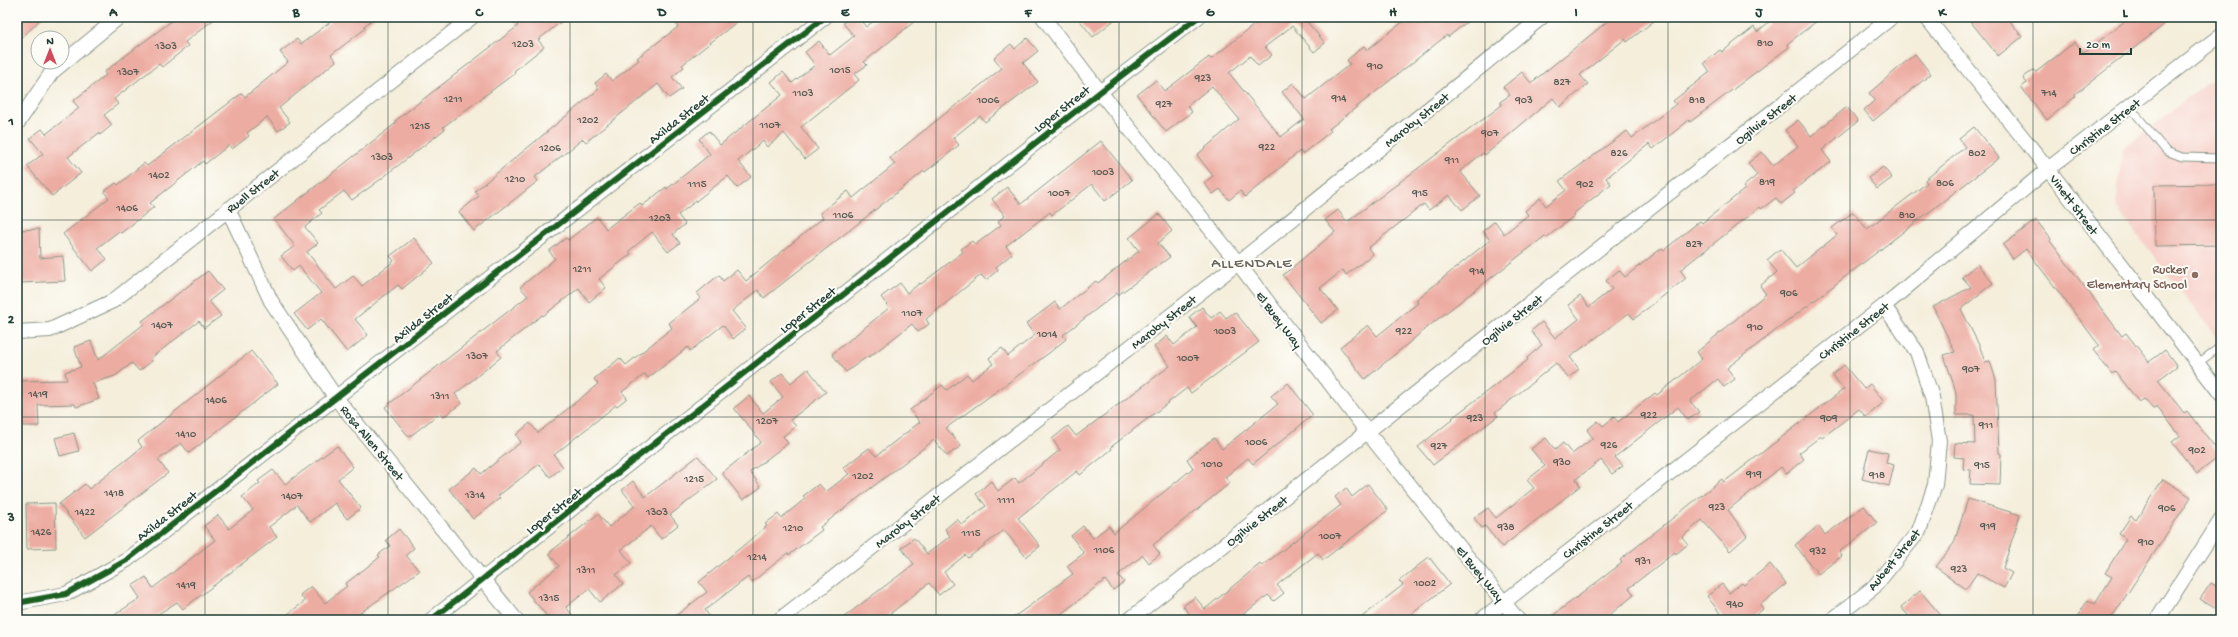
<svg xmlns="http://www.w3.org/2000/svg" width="2238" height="637" viewBox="0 0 2238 637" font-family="'Gochi Hand',sans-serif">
<rect width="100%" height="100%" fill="#fdfcf7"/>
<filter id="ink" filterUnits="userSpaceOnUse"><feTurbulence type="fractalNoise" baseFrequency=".025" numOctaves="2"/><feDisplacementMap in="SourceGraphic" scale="8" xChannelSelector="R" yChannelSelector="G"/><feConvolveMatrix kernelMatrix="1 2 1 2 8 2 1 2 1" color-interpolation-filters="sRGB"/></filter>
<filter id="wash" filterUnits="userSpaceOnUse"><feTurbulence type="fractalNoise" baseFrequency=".012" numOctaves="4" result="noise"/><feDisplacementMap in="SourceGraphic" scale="16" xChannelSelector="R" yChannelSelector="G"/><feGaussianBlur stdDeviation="0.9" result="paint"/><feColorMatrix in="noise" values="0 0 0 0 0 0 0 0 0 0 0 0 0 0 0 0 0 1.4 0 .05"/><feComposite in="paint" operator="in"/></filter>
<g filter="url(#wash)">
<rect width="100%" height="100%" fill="#f4eedb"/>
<polygon fill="#f7d0c9" points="2221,72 2221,343 2116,207 2122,150"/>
<g id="blocks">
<g fill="#edaca2">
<polygon points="17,17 43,17 17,42"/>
<polygon points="177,17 217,17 185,42 188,46 162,67 159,64 114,99 118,104 104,115 112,125 100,135 99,133 68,157 81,173 52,196 27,166 43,154 30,138 42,129 46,134 79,108 73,101 106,75 104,72"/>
<polygon points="337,17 375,17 364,26 366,28 331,55 336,61 279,108 290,122 278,131 267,117 247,133 249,136 232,149 229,145 205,164 203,161 150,203 154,207 121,233 119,231 97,248 107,259 92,271 63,234 109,198 104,192 116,183 118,185 144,163 147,166 242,93 245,97 288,62 280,52 297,39 301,44"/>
<polygon points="511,17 567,17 538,40 544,47 514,71 515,73 443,127 445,129 377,182 352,200 344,191 319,210 322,213 305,227 318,243 307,252 336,289 353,276 362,286 394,261 390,256 414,238 434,263 402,289 398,285 355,319 368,335 347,352 321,319 307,330 294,314 321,293 299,266 293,271 281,256 295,246 274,219 396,123 395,121 518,26"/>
<polygon points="671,17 743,17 682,65 684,67 672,77 682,89 669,98 658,84 586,142 583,139 535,177 538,181 474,231 459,212 479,196 475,191 599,89 595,83 606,74 612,81 639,60 637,58 678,27"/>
<polygon points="851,17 858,17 866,27 879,17 920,17 864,62 867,65 854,74 859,80 801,127 818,149 805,159 784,133 767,147 763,141 738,161 751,177 737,188 728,176 678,215 685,224 673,234 680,243 668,252 652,232 629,251 631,254 599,279 606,288 589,302 579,288 543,316 542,315 497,351 501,357 455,394 462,403 443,417 440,413 409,437 385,407 528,296 520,287 555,259 549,251 566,238 568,240 597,217 606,229 640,203 642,206 666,187 667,189 710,154 699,139 709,131 720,145 782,95 771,82 783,72 792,83 815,65 805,52 819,41 830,55 854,36 843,23"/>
<polygon points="1077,17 1118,17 1093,37"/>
<polygon points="1264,17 1303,17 1325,43 1314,52 1292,26 1265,47 1272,55 1258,66 1250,56 1229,73 1281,137 1304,119 1282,92 1293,83 1306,99 1350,64 1347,60 1364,46 1367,50 1409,17 1473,17 1448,37 1447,35 1329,129 1331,131 1302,154 1300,151 1245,197 1240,191 1229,200 1220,189 1213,194 1204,183 1213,176 1197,155 1239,119 1212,86 1187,106 1192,112 1166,132 1137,95 1156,80 1164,91 1171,86 1209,57 1211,59"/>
<polygon points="1613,17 1659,17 1627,42 1625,39 1580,75 1588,84 1560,107 1553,98 1485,155 1483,153 1460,171 1480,196 1462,210 1449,195 1429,210 1424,204 1368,248 1373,254 1346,275 1343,270 1320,288 1338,310 1321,323 1283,275 1335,232 1325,220 1338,210 1347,222 1502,105 1500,102 1510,95 1503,87 1522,72 1531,83"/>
<polygon points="1775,17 1822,17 1787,44 1789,47 1690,122 1689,120 1653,149 1649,144 1606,178 1611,184 1573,214 1575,215 1546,238 1545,236 1434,322 1365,379 1340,347 1368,325 1377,336 1418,303 1416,300 1490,240 1483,231 1495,221 1504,234 1528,215 1525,211 1540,198 1546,206 1566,190 1559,181 1627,131 1632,138 1676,104 1673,101 1710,72 1704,63 1720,50 1722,52 1754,27 1757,32"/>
<polygon points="1967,17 2007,17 2022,37 1998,56"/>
<polygon points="2130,17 2174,17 2075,94 2076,96 2047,120 2021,87 2027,83 2023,78 2033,70 2036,72 2075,42 2084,53"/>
<polygon points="1027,38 1038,51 1023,63 1038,82 985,122 980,116 953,138 959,145 943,158 925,172 924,171 764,298 758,290 732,311 746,328 733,339 723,325 690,351 688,347 648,378 645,374 622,392 627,398 617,406 616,405 554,455 563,467 550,477 539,464 498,496 500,498 473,519 449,489 476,468 481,474 521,442 516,435 530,423 538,433 598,384 594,379 620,358 626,365 672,328 669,323 701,298 697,293 719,275 723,281 737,270 746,281 823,218 820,213 848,191 853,198 895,164 890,158 1002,68 994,58 1011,44 1015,49"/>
<polygon points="1915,54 1931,74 1873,121 1864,110 1875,100 1869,93"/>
<polygon points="1847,107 1858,121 1822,150 1831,162 1793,191 1795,193 1781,204 1776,198 1761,209 1760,207 1680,270 1686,278 1634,319 1629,313 1570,357 1579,369 1568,378 1556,363 1495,413 1498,416 1433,465 1418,447 1453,419 1452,418 1528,360 1527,358 1542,345 1531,331 1542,322 1555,338 1579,319 1568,305 1580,296 1589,307 1612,289 1606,281 1619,270 1625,277 1662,248 1664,250 1700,221 1702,223 1745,189 1743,187 1757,175 1748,163 1762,152 1773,166 1798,146 1785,130 1798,120 1811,136"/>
<polygon points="1974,127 1999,158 1727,368 1735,379 1724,387 1718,379 1690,401 1699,412 1688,420 1678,407 1615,457 1623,466 1612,474 1601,460 1576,479 1580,486 1502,547 1485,526 1482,528 1474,518 1488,508 1496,518 1534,488 1527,480 1545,466 1531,449 1546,438 1555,450 1563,443 1572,454 1593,438 1587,430 1598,421 1603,426 1614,417 1618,422 1655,393 1657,395 1702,359 1697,352 1766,294 1760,286 1777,272 1767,260 1780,249 1796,268 1837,235 1832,228 1853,212 1867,229 1927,183 1925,180 1965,147 1959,139"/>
<polygon points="1101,141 1132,180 1105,201 1092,184 1052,215 1050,212 1006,246 1012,254 996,267 998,270 986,280 981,275 926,319 929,324 918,332 912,324 869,357 868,356 846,372 832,354 889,308 881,297 900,283 907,293 920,283 921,284 963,252 961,249 972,241 975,245 1001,225 998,221 1005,216 992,199 1007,187 1021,204"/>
<polygon points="1883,167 1892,178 1877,189 1868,178"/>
<polygon points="2221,184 2221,245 2155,246 2154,185"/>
<polygon points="1159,214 1172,231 1158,243 1170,257 1118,295 1117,293 1063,335 1066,339 1049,353 946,428 961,446 947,456 934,440 820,527 822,530 789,555 788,553 752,582 748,577 705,610 712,620 670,620 707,592 699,582 767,526 765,524 778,514 781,518 805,499 803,496 819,484 826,492 849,474 843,468 869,448 876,456 920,422 910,410 942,385 947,390 967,374 972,380 993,364 989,358 1002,348 1008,356 1035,335 1026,324 1055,302 1060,309 1096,281 1098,283 1139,251 1129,238"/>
<polygon points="2036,220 2051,239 2050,241 2122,336 2126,333 2149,362 2165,350 2177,366 2158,380 2184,413 2187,411 2221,455 2197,474 2172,442 2180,436 2157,406 2153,409 2144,399 2139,402 2115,371 2112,374 2093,350 2099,345 2026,249 2013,259 2003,245"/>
<polygon points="39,229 40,258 63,256 65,281 20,283 17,230"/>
<polygon points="1977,264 1993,283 1961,309 1980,347 1985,362 1990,361 1996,380 1999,453 2001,454 2000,485 1970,484 1971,470 1963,469 1964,458 1954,457 1955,443 1975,444 1974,415 1956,415 1956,392 1944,355 1955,352 1933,307 1971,287 1962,277"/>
<polygon points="208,271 223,290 209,301 221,316 204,328 199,321 151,358 152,361 139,371 132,363 115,376 93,383 99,399 76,407 75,404 38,405 39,426 19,426 18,381 67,380 65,372 81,367 74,347 91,341 98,360 144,324 142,321"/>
<polygon points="1202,307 1211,318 1220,311 1226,318 1235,312 1259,342 1191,393 1187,388 1111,447 1112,449 1080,475 1077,471 1018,518 1040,546 1026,557 1004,530 968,558 965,555 944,572 953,584 939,595 929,583 882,620 840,620 914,564 901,548 914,538 927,554 950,536 945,529 957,519 962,525 986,506 976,494 991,481 998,491 1015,478 1019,483 1060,450 1052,439 1068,426 1076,436 1170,366 1154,347 1167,336 1174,345 1197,327 1189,317"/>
<polygon points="251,351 278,384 189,453 181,443 158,460 168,473 85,537 59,504 85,484 89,489 130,457 142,447 138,441"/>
<polygon points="1844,365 1864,389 1870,384 1884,402 1866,417 1859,409 1822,438 1821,436 1799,453 1804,459 1786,474 1781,467 1728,510 1747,536 1730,551 1702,520 1682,537 1688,544 1676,554 1675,552 1629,588 1634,595 1603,620 1547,620 1622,563 1620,560 1722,479 1724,482 1844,389 1832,375"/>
<polygon points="808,369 826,392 790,420 796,426 783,436 788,443 750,472 761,487 743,500 722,473 761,442 734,408 749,396 763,413 783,397 771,382 782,373 791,383"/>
<polygon points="1288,383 1313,415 1253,464 1248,458 1225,477 1230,483 1153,545 1160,554 1149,563 1143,555 1118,575 1124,582 1113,590 1105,580 1053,620 1010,620 1073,574 1067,566 1084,553 1071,536 1083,526 1093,538 1109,526 1114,533 1193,468 1187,459 1214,438 1222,449 1278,404 1271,396"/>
<polygon points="74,433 79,451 60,456 55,438"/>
<polygon points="337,446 353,467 338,479 361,508 347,519 335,503 310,522 297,505 269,527 277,537 183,609 177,602 149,620 107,620 140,598 132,586 146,577 153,588 215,540 204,526 218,515 229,529 253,510 242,497 260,483 258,481 273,470 285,484"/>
<polygon points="1869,449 1888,453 1886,463 1894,465 1889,486 1862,479"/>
<polygon points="698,456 717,479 670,515 678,525 661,539 651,526 621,550 631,563 616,575 623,584 600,602 589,589 566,607 576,620 550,620 527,592 559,566 549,553 598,514 609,527 635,506 622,490 633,481 645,497"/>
<polygon points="2163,479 2191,497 2110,620 2075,620 2088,600 2095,604 2112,577 2105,573 2126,539 2119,534 2131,516 2136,520"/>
<polygon points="1368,484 1388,510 1323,560 1318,553 1277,585 1284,593 1274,601 1268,595 1236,620 1191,620 1193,619 1183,606 1195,597 1205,609 1260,564 1262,566 1341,505 1335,497 1346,488 1352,497"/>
<polygon points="1968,499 2020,515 2003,568 2012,573 2004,588 1977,573 1966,589 1936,567 1954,543"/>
<polygon points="55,503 56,548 27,549 26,504"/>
<polygon points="1864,506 1877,523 1839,552 1842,556 1818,574 1795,545 1818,526 1825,535"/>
<polygon points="399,529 414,548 406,555 419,571 350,620 280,620 305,601 300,595 311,586 325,603 347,586 345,584 380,557 378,555 390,546 386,540"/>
<polygon points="1429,557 1450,584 1404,620 1358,620 1403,585 1399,581"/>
<polygon points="1770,564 1786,584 1760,605 1763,609 1750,620 1725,620 1707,596 1722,584 1729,593 1742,583 1744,585"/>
<polygon points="2211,583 2221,589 2221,612 2200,599"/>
<polygon points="1920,591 1945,620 1912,620 1901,607"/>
</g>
</g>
</g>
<g filter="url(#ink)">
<use href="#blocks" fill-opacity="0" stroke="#8a9688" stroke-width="1"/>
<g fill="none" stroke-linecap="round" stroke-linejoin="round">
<defs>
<g id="service">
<polyline points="2130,107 2166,151 2182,157 2221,158"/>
<polyline points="2197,364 2221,346"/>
</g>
<g id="minor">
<polyline points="1043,17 1100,92 1238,263 1368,433 1518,620"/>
<polyline points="1926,17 2048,169 2221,394"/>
<polyline points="17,124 52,72 119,17"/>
<polyline points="228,209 271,301 336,398 516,620"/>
<polyline points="17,332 50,330 113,301 472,17"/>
<polyline points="17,603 66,594 127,560 825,17"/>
<polyline points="431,620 1100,92 1198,17"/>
<polyline points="779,620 1238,263 1542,17"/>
<polyline points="1129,620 1892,17"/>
<polyline points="1481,620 1884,306 2048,169 2221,35"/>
<polyline points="1832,620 1874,587 1919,531 1935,485 1939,441 1932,397 1917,352 1884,306"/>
<polyline points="2157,620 2221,520"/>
</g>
</defs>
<use href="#service" stroke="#8a9688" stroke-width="9"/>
<use href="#minor" stroke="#8a9688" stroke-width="16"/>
<use href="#service" stroke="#fff" stroke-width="7"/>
<use href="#minor" stroke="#fff" stroke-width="14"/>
<defs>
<g id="cycleway">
<polyline points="17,603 66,594 127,560 825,17"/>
<polyline points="431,620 1100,92 1198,17"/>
</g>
</defs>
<use href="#cycleway" stroke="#fdfcf7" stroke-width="8"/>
<use href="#cycleway" stroke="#1b5e20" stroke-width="6"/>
</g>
</g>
<path fill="none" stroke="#1f3d34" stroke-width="1" stroke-opacity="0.55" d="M205,17V620M388,17V620M570,17V620M753,17V620M936,17V620M1119,17V620M1302,17V620M1485,17V620M1668,17V620M1850,17V620M2033,17V620M17,220H2221M17,417H2221"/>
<circle fill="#8d6e63" stroke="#fdfcf7" stroke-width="1.5" cx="2195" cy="275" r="4"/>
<g text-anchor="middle" stroke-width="4" stroke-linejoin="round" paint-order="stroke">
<g font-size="11" fill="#525950">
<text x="1765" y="46">810</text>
<text x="523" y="47">1203</text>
<text x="166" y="49">1303</text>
<text x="1375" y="69">910</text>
<text x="840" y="73">1015</text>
<text x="128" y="75">1307</text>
<text x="1203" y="81">923</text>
<text x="1562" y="85">827</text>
<text x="803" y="96">1103</text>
<text x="2049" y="96">714</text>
<text x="1339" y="101">914</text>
<text x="453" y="102">1211</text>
<text x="988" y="103">1006</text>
<text x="1524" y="103">903</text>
<text x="1697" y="103">818</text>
<text x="1164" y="107">927</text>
<text x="588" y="123">1202</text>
<text x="770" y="128">1107</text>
<text x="420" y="129">1215</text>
<text x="1490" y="136">907</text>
<text x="1267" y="150">922</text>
<text x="550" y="151">1206</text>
<text x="1619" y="156">826</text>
<text x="1977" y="156">802</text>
<text x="382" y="160">1303</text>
<text x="1452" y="163">911</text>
<text x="1103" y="175">1003</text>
<text x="159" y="178">1402</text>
<text x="515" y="182">1210</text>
<text x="1767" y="185">819</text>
<text x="1945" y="186">806</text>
<text x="697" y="187">1115</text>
<text x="1585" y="187">902</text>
<text x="1059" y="196">1007</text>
<text x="1420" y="196">915</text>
<text x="127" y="211">1406</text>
<text x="843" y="218">1106</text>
<text x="1907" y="218">810</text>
<text x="660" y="221">1203</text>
<text x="1694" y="247">827</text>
<text x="582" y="272">1211</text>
<text x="1477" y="274">914</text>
<text x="1789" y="296">906</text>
<text x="912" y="316">1107</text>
<text x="162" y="328">1407</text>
<text x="1755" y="330">910</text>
<text x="1225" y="334">1003</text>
<text x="1404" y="334">922</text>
<text x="1047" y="337">1014</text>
<text x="477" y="359">1307</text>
<text x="1188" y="361">1007</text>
<text x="1971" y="372">907</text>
<text x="38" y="397">1419</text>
<text x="440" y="399">1311</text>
<text x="216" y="403">1406</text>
<text x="1649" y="418">922</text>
<text x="1475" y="421">923</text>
<text x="1829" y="421">909</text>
<text x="767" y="424">1207</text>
<text x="1986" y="428">911</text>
<text x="186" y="437">1410</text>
<text x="1256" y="445">1006</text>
<text x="1609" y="448">926</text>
<text x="1439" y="449">927</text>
<text x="2197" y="453">902</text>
<text x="1562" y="465">930</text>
<text x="1212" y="467">1010</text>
<text x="1982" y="468">915</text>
<text x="1754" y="477">919</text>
<text x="1877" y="478">918</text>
<text x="863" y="479">1202</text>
<text x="694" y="482">1215</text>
<text x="114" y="496">1418</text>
<text x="475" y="498">1314</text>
<text x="292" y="499">1407</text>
<text x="1006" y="503">1111</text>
<text x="1717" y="510">923</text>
<text x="2167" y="511">906</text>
<text x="85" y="515">1422</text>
<text x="657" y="515">1303</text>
<text x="1988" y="529">919</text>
<text x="1506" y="530">938</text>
<text x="793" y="531">1210</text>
<text x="41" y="535">1426</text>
<text x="971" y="536">1115</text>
<text x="1330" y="539">1007</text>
<text x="2146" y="545">910</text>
<text x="1104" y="553">1106</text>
<text x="1818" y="554">932</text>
<text x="757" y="560">1214</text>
<text x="1643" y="564">931</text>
<text x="1959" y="572">923</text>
<text x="586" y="573">1311</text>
<text x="1425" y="586">1002</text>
<text x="186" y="588">1419</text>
<text x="549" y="601">1315</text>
<text x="1735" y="607">940</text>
</g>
<g font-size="13" fill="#1f3d34" stroke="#fdfcf7">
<text transform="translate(1061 108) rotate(-38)" y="5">Loper Street</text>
<text transform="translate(678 118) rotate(-38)" y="5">Axilda Street</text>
<text transform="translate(1765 118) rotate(-38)" y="5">Ogilvie Street</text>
<text transform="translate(1416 119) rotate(-39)" y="5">Maroby Street</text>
<text transform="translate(2104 126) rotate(-37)" y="5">Christine Street</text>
<text transform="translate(252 190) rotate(-38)" y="5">Ruell Street</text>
<text transform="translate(2075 204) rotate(53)" y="5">Vinett Street</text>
<text transform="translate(807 309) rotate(-38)" y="5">Loper Street</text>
<text transform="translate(422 317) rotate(-38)" y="5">Axilda Street</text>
<text transform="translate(1280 319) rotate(53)" y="5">El Buey Way</text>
<text transform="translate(1511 319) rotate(-38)" y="5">Ogilvie Street</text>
<text transform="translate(1163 321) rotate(-38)" y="5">Maroby Street</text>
<text transform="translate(1853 330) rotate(-38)" y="5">Christine Street</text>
<text transform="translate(373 442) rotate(51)" y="5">Rosa Allen Street</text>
<text transform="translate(553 510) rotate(-38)" y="5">Loper Street</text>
<text transform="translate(166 515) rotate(-38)" y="5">Axilda Street</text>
<text transform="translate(907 520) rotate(-38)" y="5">Maroby Street</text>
<text transform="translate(1256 520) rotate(-38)" y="5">Ogilvie Street</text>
<text transform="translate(1597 529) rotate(-38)" y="5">Christine Street</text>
<text transform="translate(1893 559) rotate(-51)" y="5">Aubert Street</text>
<text transform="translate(1481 573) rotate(51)" y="5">El Buey Way</text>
</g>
<g font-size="13" fill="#785e54" stroke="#fdfcf7" text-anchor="end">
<text x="2187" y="273">Rucker<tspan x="2187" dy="15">Elementary School</tspan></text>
</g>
<g font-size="15" letter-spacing="1" fill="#67645a" stroke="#fdfcf7">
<text x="1252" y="267">ALLENDALE</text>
</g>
</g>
<rect width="2238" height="637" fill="none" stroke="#fdfcf7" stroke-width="44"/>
<g transform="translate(50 50)"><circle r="19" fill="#fdfcf7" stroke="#a4b0a9"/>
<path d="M0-3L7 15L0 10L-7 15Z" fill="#d1495b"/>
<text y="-6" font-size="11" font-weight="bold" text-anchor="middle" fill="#1f3d34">N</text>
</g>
<path d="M2080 48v6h51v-6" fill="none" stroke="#1f3d34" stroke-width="2"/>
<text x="2086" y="48" font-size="12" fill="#1f3d34" stroke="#fdfcf7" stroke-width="3" paint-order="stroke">20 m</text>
<rect x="22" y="22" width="2194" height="593" fill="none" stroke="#1f3d34" stroke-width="1.5"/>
<g font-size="13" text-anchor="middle" font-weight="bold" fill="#1f3d34">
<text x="113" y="16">A</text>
<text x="296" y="16">B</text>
<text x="479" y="16">C</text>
<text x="662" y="16">D</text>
<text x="845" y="16">E</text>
<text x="1028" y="16">F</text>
<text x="1210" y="16">G</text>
<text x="1393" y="16">H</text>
<text x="1576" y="16">I</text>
<text x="1759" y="16">J</text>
<text x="1942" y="16">K</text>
<text x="2125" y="16">L</text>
<text x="11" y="125">1</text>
<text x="11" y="323">2</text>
<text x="11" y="521">3</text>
</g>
</svg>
